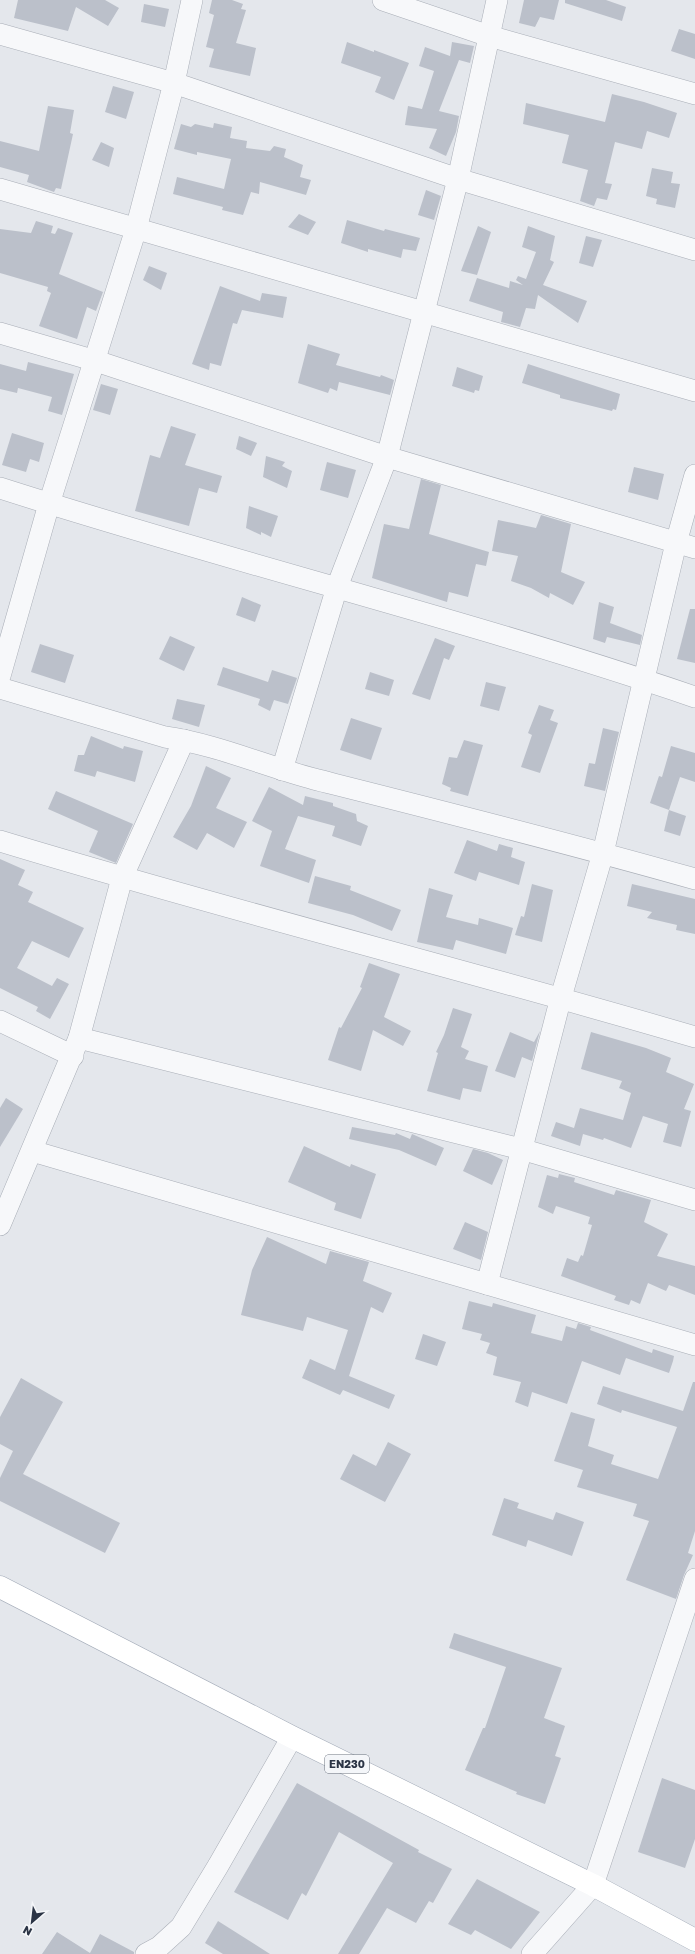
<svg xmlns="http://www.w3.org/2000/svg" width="695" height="1954" viewBox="0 0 695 1954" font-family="'Golos Text',sans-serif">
<rect width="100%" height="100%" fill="#e4e7ec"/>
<g fill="#bbc0ca">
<polygon points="18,0 105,0 119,8 108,26 76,7 68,31 14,18"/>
<polygon points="212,0 232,0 243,4 241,9 246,10 236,43 256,48 250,76 209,67 214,49 206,47 214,15 209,13"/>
<polygon points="524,0 559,0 554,20 540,17 535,27 519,23"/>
<polygon points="565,0 606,0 626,7 622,21 565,3"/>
<polygon points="144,4 169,9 165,27 141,22"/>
<polygon points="679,29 695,34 695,59 671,51"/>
<polygon points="347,42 374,52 374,50 409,63 394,100 375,92 381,77 341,63"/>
<polygon points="452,42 474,46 470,63 459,60 439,111 459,116 456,132 446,156 429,148 437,129 405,125 408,106 422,109 434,71 419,66 425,47 450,56"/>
<polygon points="113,86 134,92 126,119 105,112"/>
<polygon points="612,94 644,102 677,113 669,138 647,131 642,149 615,142 605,183 612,184 607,200 597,198 594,206 580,201 588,170 562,163 569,135 523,124 526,103 605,122"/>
<polygon points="48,106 74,110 70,133 73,134 61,189 56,188 54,192 27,182 29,175 0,167 0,141 39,151"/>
<polygon points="214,123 232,127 230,138 247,141 246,148 270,151 274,146 286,149 284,157 303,165 300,177 311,180 306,195 260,182 259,194 251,192 243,215 222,210 223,207 173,194 177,177 224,189 231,159 197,152 197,155 174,149 181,124 191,127 195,124 213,128"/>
<polygon points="101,142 114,148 109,167 92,160"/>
<polygon points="652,168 673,172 671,183 680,184 675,208 656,204 657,199 646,196"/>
<polygon points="426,190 441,196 434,220 418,215"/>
<polygon points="299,214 316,222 308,235 288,227"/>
<polygon points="347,220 384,231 385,229 420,238 416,251 403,249 401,258 368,249 368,252 341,243"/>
<polygon points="36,221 53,226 51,233 55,234 58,228 73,233 59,274 103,292 96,311 87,307 77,339 39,326 51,293 47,291 48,287 0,273 0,229 31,233"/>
<polygon points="478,226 491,232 477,275 461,271"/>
<polygon points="528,226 555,236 550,260 554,262 543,285 587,301 578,323 538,295 535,309 526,308 520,327 501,322 503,312 469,301 477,278 509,288 510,281 523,285 516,280 518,276 526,279 536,252 522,247"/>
<polygon points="586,236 602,240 593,267 579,263"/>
<polygon points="149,266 167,273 161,290 143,280"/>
<polygon points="220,286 260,301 262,293 287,297 283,318 242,310 237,324 233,323 221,366 210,363 209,370 192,364"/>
<polygon points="308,344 340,354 336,365 380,377 381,375 394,380 390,395 339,382 337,391 330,388 328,393 298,383"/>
<polygon points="28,362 74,374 62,415 48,411 52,397 18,388 17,393 0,389 0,364 26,371"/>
<polygon points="528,364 620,394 616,410 613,409 612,411 560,398 560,395 522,383"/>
<polygon points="457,367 483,376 479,391 475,390 474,393 452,386"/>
<polygon points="101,384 118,389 110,415 93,410"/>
<polygon points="171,426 196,434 185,465 222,476 217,493 199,488 189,526 135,511 150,455 160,458"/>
<polygon points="12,433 44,443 39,462 30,459 26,472 2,465"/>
<polygon points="239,436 257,443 251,456 236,449"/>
<polygon points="266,456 285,462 282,466 292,471 287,488 263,477"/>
<polygon points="327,462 356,470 348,498 320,490"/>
<polygon points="634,467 664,474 658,500 628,492"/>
<polygon points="421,479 441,485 429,534 489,552 486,566 476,564 468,597 449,592 447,602 372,578 384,524 409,529"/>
<polygon points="249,506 278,516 271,537 261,532 261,535 246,528"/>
<polygon points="541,515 571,524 561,572 585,582 573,605 550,593 549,598 531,588 511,581 518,556 492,551 498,520 536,528"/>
<polygon points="242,597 261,605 255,622 236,615"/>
<polygon points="599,602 614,607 610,623 642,635 640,645 607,637 605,643 593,639"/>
<polygon points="690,609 695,609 695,663 677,659"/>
<polygon points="170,636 195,647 184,671 159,659"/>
<polygon points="435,638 455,646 449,660 444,658 430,700 412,694"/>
<polygon points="40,644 74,655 65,683 31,672"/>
<polygon points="223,667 268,682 272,670 297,678 288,704 274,700 270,711 258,705 260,699 217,685"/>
<polygon points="370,672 394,680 389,696 365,689"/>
<polygon points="486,682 506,687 499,711 480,706"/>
<polygon points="177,699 205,705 199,727 172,719"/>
<polygon points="539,705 554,710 550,720 558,723 540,773 521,767 532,735 528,733"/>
<polygon points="351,718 382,728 371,760 340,750"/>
<polygon points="603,728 619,732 605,791 584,786 589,763 595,764"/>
<polygon points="91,736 123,749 124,746 143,751 135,782 97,771 95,777 74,771 78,755 84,755"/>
<polygon points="464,740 483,745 468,796 450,791 451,788 442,784 449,757 457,758"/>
<polygon points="671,746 695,753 695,782 680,777 669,810 650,803 659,776 662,777"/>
<polygon points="206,766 231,778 216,808 247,822 234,848 207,833 197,850 173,837 191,806"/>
<polygon points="269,787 303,805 305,796 333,803 333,806 356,814 357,821 368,826 361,846 332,836 335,826 298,816 285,849 316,860 309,883 260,866 272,831 252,821"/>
<polygon points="56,791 133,824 116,863 89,852 98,831 48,809"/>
<polygon points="669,810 686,816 680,836 664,831"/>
<polygon points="467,840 497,851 499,844 513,848 511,857 525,862 519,885 479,872 476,881 454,873"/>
<polygon points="0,859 25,870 18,885 33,892 28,902 84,928 69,958 32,941 17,968 52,986 57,978 69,984 50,1019 36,1011 38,1007 0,988"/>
<polygon points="315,876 351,886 350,890 401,910 392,931 353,915 308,903"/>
<polygon points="532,884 553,890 542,942 515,935 521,916 524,917"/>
<polygon points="632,884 695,899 695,934 676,930 677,925 647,918 652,912 627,906"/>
<polygon points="429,888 453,895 446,917 478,925 479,918 513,928 506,954 456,940 453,950 417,942"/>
<polygon points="369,963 400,974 384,1017 411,1031 403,1046 373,1030 361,1071 328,1060 339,1027 341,1028 362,988 360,987"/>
<polygon points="453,1008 472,1014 461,1047 469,1051 465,1059 488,1066 481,1092 463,1088 460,1100 427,1091 438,1053 436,1052 444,1035"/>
<polygon points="540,1031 532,1061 522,1057 515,1078 495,1071 510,1032 534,1042"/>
<polygon points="591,1032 646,1048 671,1058 666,1072 694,1084 684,1109 691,1111 681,1147 663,1142 668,1124 643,1116 631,1148 604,1138 603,1140 583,1134 580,1146 551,1136 556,1122 574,1128 580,1108 623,1120 631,1093 619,1088 622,1081 581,1069"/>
<polygon points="6,1098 23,1109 0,1147 0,1108"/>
<polygon points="352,1127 395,1135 396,1133 410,1139 412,1134 444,1148 436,1166 399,1150 349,1139"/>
<polygon points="304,1146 350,1167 351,1164 376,1174 361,1219 334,1210 336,1203 288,1182"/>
<polygon points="473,1149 488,1153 503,1160 492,1185 463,1171"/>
<polygon points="559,1174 575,1178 574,1182 614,1195 616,1190 651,1200 644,1222 668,1234 657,1256 695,1266 695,1295 669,1285 666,1291 648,1283 640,1304 631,1300 629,1305 614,1300 616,1296 561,1276 567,1258 578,1262 581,1255 583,1256 592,1225 588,1224 590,1217 556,1206 553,1214 538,1207 547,1175 558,1178"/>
<polygon points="465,1222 488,1232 481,1260 453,1249"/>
<polygon points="267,1237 326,1264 330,1251 369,1262 363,1281 392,1293 383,1313 371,1307 349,1376 395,1395 389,1409 343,1390 340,1395 302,1378 310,1359 335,1370 348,1330 307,1317 303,1331 241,1315 252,1270"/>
<polygon points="469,1301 492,1307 493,1303 536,1315 531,1333 562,1341 566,1326 576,1329 578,1323 591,1327 590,1330 652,1353 653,1349 674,1356 673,1361 669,1373 626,1358 620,1375 582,1361 567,1404 532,1392 528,1407 515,1402 521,1382 493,1375 497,1357 486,1353 490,1343 480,1340 482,1334 462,1329"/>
<polygon points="423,1334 446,1342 437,1366 415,1359"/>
<polygon points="21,1378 63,1402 23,1474 120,1523 105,1553 0,1501 0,1478 13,1451 0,1444 0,1417"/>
<polygon points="693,1382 695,1382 695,1531 688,1553 693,1555 684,1575 676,1599 626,1580 649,1521 633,1516 637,1504 577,1487 583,1470 554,1461 571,1412 595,1419 588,1446 614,1455 611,1464 658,1479 677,1427 622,1410 621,1413 597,1404 603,1386 683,1411"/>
<polygon points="388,1442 411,1454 385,1502 340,1479 353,1454 376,1466"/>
<polygon points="504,1498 519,1503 517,1508 553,1520 556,1512 584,1522 572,1556 528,1540 526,1547 492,1535"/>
<polygon points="454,1633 562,1668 544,1718 565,1726 555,1756 561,1758 545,1804 516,1794 517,1792 465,1770 483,1728 485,1728 506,1667 449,1648"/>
<polygon points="662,1778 695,1790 695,1839 685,1868 638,1852"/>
<polygon points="297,1783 419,1850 418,1852 452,1869 433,1903 429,1901 416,1923 387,1908 359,1954 338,1954 393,1863 339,1832 306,1896 302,1893 288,1920 234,1892"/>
<polygon points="477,1879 540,1912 511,1949 475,1930 471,1935 448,1924"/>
<polygon points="218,1921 270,1954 223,1954 205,1943"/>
<polygon points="57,1932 90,1953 100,1934 134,1952 134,1954 42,1954"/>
</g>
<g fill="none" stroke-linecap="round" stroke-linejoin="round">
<defs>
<g id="street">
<polyline points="383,0 489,36 695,94"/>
<polyline points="0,34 174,83 458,179 695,250"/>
<polyline points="0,189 695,391"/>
<polyline points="0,333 96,361 387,457 695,548"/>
<path d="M0,488C230,562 466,619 695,697"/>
<polyline points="0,676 49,504 136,229 174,83 192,0"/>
<path d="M0,688L165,737C215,744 265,766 314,779C441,811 569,843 695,879"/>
<polyline points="282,770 337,587 387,457 458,179 497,0"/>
<path d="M0,841C230,911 464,969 695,1037"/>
<polyline points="0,1021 73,1056"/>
<polyline points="79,1038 521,1149 695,1200"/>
<polyline points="32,1151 695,1345"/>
<polyline points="0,1225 79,1038 122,878 184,740"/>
<polyline points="487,1284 561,997 603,853 676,543 695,475"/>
<polyline points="146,1954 159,1947 181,1927 218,1866 292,1737"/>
<polyline points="532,1954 593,1885 695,1579"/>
</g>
<polyline id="primary" points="0,1587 292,1737 593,1885 695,1940"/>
</defs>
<use href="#street" stroke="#a9aeb7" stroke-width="22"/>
<use href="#primary" stroke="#a3abb8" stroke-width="23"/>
<use href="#street" stroke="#f7f8fa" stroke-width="21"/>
<use href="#primary" stroke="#fff" stroke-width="22"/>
</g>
<g text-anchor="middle" stroke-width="4" stroke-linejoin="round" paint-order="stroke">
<rect fill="#f4f6f9" stroke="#676e7b" stroke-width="1" x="325" y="1755" width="44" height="18" rx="3"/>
<g font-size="11" font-weight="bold" fill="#2b3445">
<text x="347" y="1768">EN230</text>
</g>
</g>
<g transform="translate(32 1922) rotate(208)" stroke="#f4f6f9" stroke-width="3" paint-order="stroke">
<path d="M0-3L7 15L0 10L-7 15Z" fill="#2b3445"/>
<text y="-6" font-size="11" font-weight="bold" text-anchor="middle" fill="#2b3445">N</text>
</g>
</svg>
